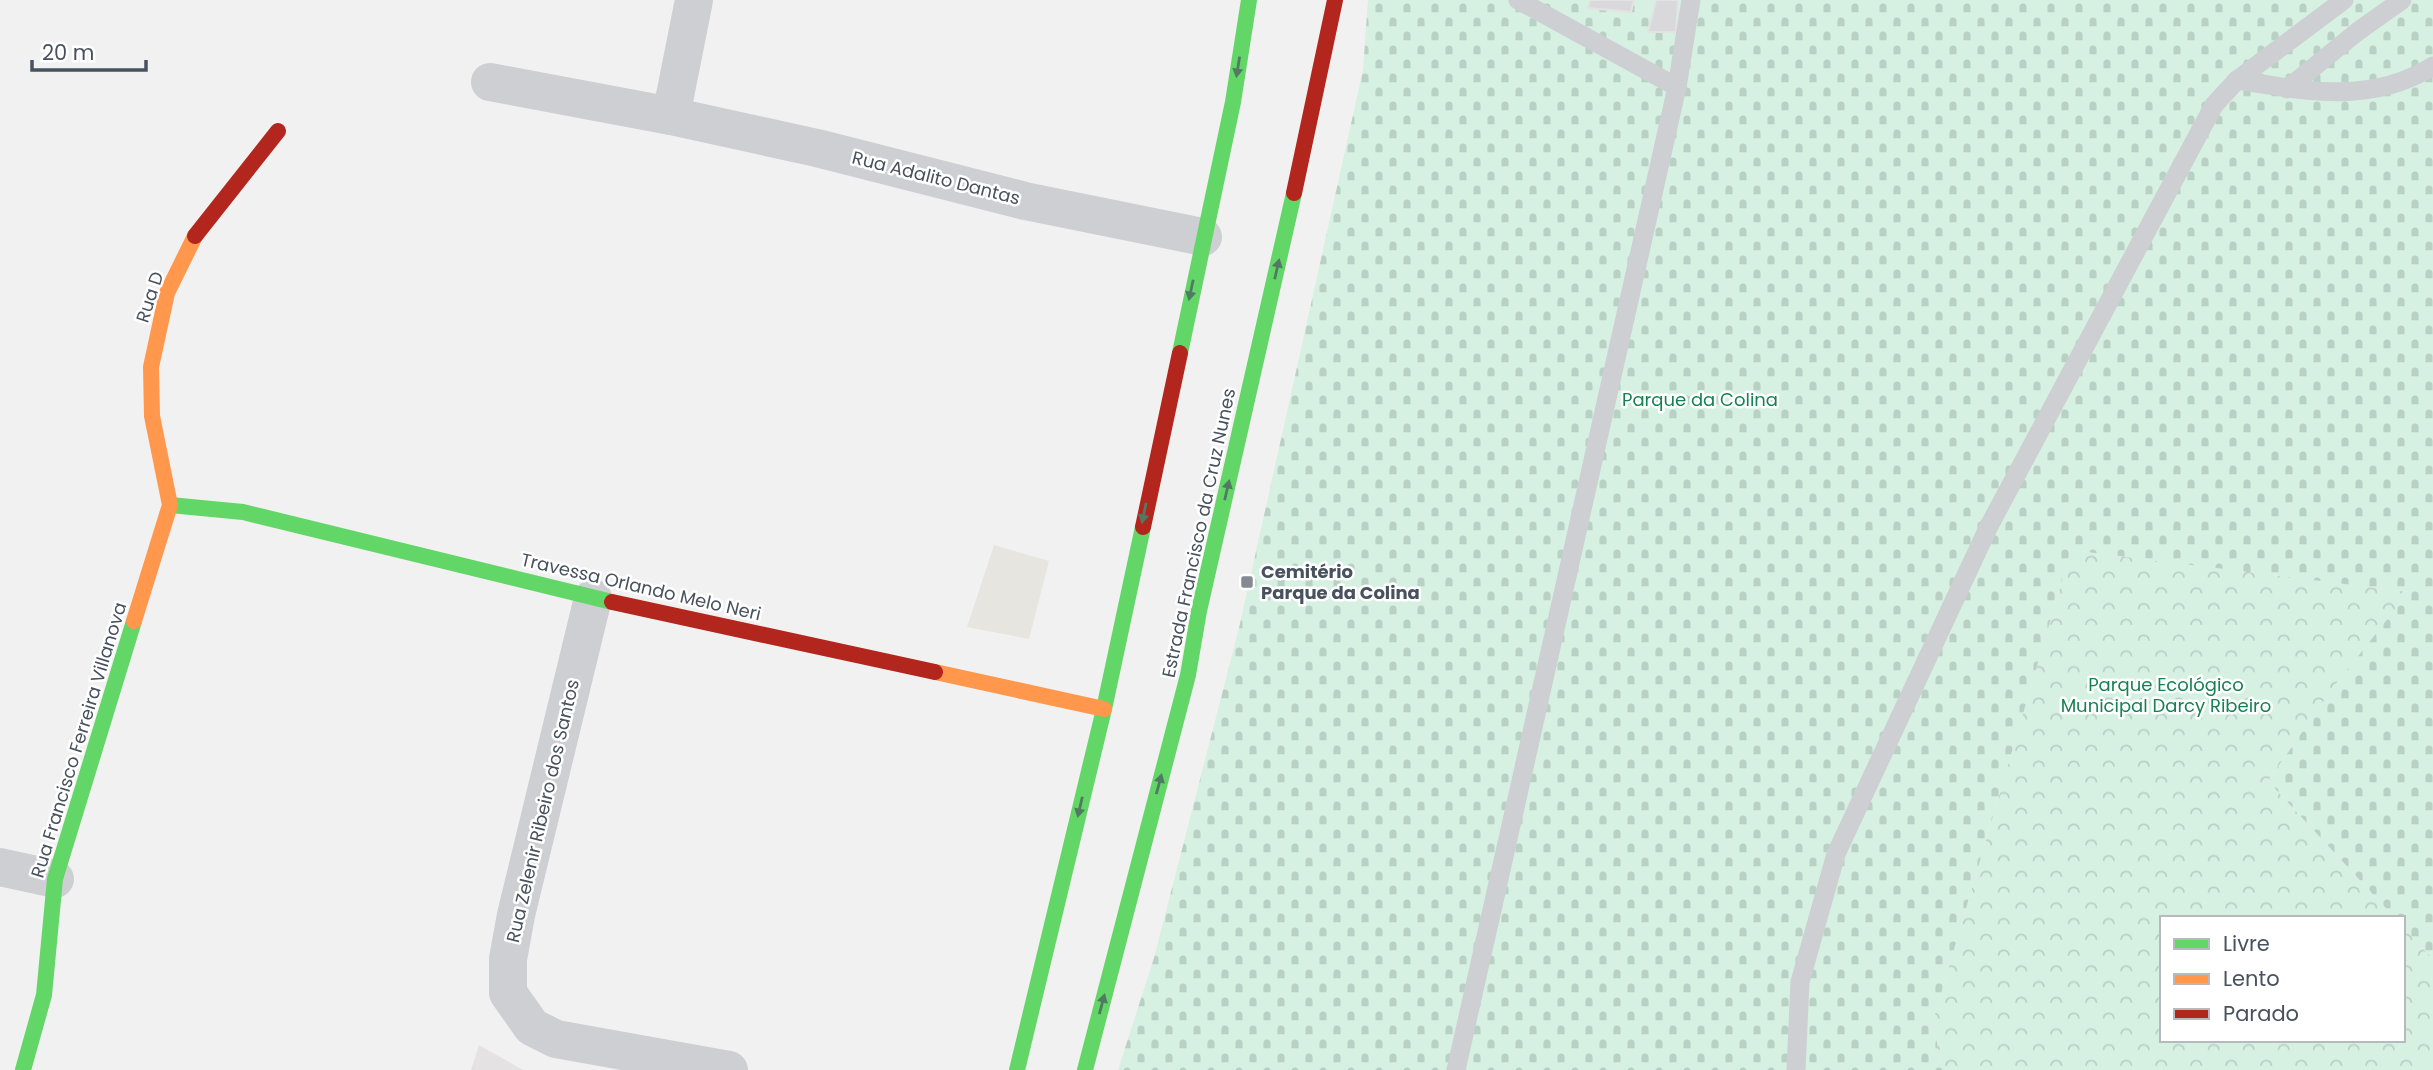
<svg xmlns="http://www.w3.org/2000/svg" width="2433" height="1070" viewBox="0 0 2433 1070" font-family="Poppins,sans-serif">
<defs>
<pattern id="forest-crowns" width="20" height="18" patternUnits="userSpaceOnUse" patternTransform="scale(1.75)"><rect width="20" height="18" fill="#d6f0e2"/><path d="M2 6a3 3 0 1 1 6 0M12 15a3 3 0 1 1 6 0" fill="none" stroke="#b9d0c4"/></pattern>
<pattern id="cemetery-stones" width="16" height="16" patternUnits="userSpaceOnUse" patternTransform="scale(1.75)"><rect width="16" height="16" fill="#d6f0e2"/><path d="M2 7V4a2 2 0 0 1 4 0v3zM10 15v-3a2 2 0 0 1 4 0v3z" fill="#b9d0c4"/></pattern>
</defs>
<rect width="100%" height="100%" fill="#f2f1f1"/>
<polygon fill="#e6e5df" points="994,545 1049,561 1029,639 967,627"/>
<polygon fill="#e4e2e3" points="479,1045 523,1070 471,1070"/>
<polygon fill="url(#forest-crowns)" points="2071,550 2410,592 2336,684 2268,781 2395,918 2162,918 2162,1040 2403,1040 2403,927 2433,959 2433,1070 1942,1070 1933,1021"/>
<polygon fill="url(#cemetery-stones)" points="1368,0 2433,0 2433,959 2403,927 2403,918 2395,918 2268,781 2336,684 2409,592 2071,550 1933,1021 1942,1070 1118,1070 1154,958 1239,628 1363,70"/>
<g fill="#d9d9db" stroke="#e3e3e4" stroke-width="2">
<polygon points="1590,0 1634,0 1631,12 1588,8"/>
<polygon points="1656,0 1678,0 1676,32 1648,32"/>
</g>
<g fill="none" stroke-linecap="round" stroke-linejoin="round">
<g stroke="#cdcfd2" stroke-width="19">
<path d="M2237,80C2305,91 2371,105 2433,66"/>
<polyline points="1677,87 1691,0"/>
<polyline points="2287,89 2357,32 2402,0"/>
<polyline points="1456,1070 1677,87 1518,0"/>
<polyline points="1796,1070 1800,982 1836,854 1989,526 2214,105 2237,80 2344,0"/>
</g>
<g stroke="#cdcfd2" stroke-width="38">
<polyline points="490,82 671,116 817,148 1025,201 1203,237"/>
<polyline points="671,116 694,0"/>
<polyline points="593,598 516,915 508,959 508,993 532,1027 556,1039 729,1070"/>
<polyline points="0,867 55,879"/>
</g>
<g stroke="#63d668" stroke-width="16">
<polyline points="1180,353 1233,102 1249,0"/>
<polyline points="170,505 243,512 612,602"/>
<polyline points="23,1070 44,995 55,879 134,621"/>
<polyline points="1017,1070 1104,709 1143,527"/>
<polyline points="1085,1070 1188,675 1199,611 1294,193"/>
</g>
<g stroke="#ff974d" stroke-width="16">
<polyline points="134,621 170,505 152,416 151,367 167,293 195,236"/>
<polyline points="935,672 1104,709"/>
</g>
<g stroke="#b3261e" stroke-width="16">
<polyline points="1294,193 1335,0"/>
<polyline points="195,236 278,131"/>
<polyline points="1143,527 1180,353"/>
<polyline points="612,602 935,672"/>
</g>
</g>
<defs><path id="oneway-solid" d="M-6-.8H1V-3.2L6.5 0L1 3.2V.8H-6Z" transform="scale(1.75)"/></defs>
<g fill="#507a61">
<use href="#oneway-solid" transform="translate(1238 67) rotate(99)"/>
<use href="#oneway-solid" transform="translate(1277 269) rotate(-77)"/>
<use href="#oneway-solid" transform="translate(1191 290) rotate(102)"/>
<use href="#oneway-solid" transform="translate(1227 490) rotate(-77)"/>
<use href="#oneway-solid" transform="translate(1144 513) rotate(102)"/>
<use href="#oneway-solid" transform="translate(1159 784) rotate(-75)"/>
<use href="#oneway-solid" transform="translate(1080 807) rotate(103)"/>
<use href="#oneway-solid" transform="translate(1102 1004) rotate(-75)"/>
</g>
<rect fill="#848a91" stroke="#fff" stroke-width="2.5" x="1240" y="575" width="14" height="14" rx="3.5"/>
<g text-anchor="middle" stroke-width="5" stroke-linejoin="round" paint-order="stroke">
<g font-size="18" fill="#48525e" stroke="#fff">
<text transform="translate(936 178) rotate(14)" y="6">Rua Adalito Dantas</text>
<text transform="translate(150 297) rotate(-72)" y="6">Rua D</text>
<text transform="translate(1199 533) rotate(-78)" y="6">Estrada Francisco da Cruz Nunes</text>
<text transform="translate(641 587) rotate(13)" y="6">Travessa Orlando Melo Neri</text>
<text transform="translate(79 740) rotate(-73)" y="6">Rua Francisco Ferreira Villanova</text>
<text transform="translate(543 811) rotate(-77)" y="6">Rua Zelenir Ribeiro dos Santos</text>
</g>
<g font-size="18" fill="#168253" stroke="#fff">
<text x="1700" y="406">Parque da Colina</text>
<text x="2166" y="691">Parque Ecológico<tspan x="2166" dy="21">Municipal Darcy Ribeiro</tspan></text>
</g>
<g font-size="18" font-weight="bold" fill="#48525e" stroke="#fff" text-anchor="start">
<text x="1261" y="578">Cemitério<tspan x="1261" dy="21">Parque da Colina</tspan></text>
</g>
</g>
<rect x="2160" y="916" width="245" height="126" fill="#ffffff" stroke="#b6babf" stroke-width="2"/>
<rect x="2174" y="939" width="35" height="10" fill="#63d668" stroke="#b6babf" stroke-width="2"/>
<text x="2223" y="951" font-size="21" fill="#48525e">Livre</text>
<rect x="2174" y="974" width="35" height="10" fill="#ff974d" stroke="#b6babf" stroke-width="2"/>
<text x="2223" y="986" font-size="21" fill="#48525e">Lento</text>
<rect x="2174" y="1009" width="35" height="10" fill="#b3261e" stroke="#b6babf" stroke-width="2"/>
<text x="2223" y="1021" font-size="21" fill="#48525e">Parado</text>
<path d="M32 60v10h114v-10" fill="none" stroke="#48525e" stroke-width="3.5"/>
<text x="42" y="60" font-size="21" fill="#48525e" stroke="#ffffff" stroke-width="5" paint-order="stroke">20 m</text>
</svg>
